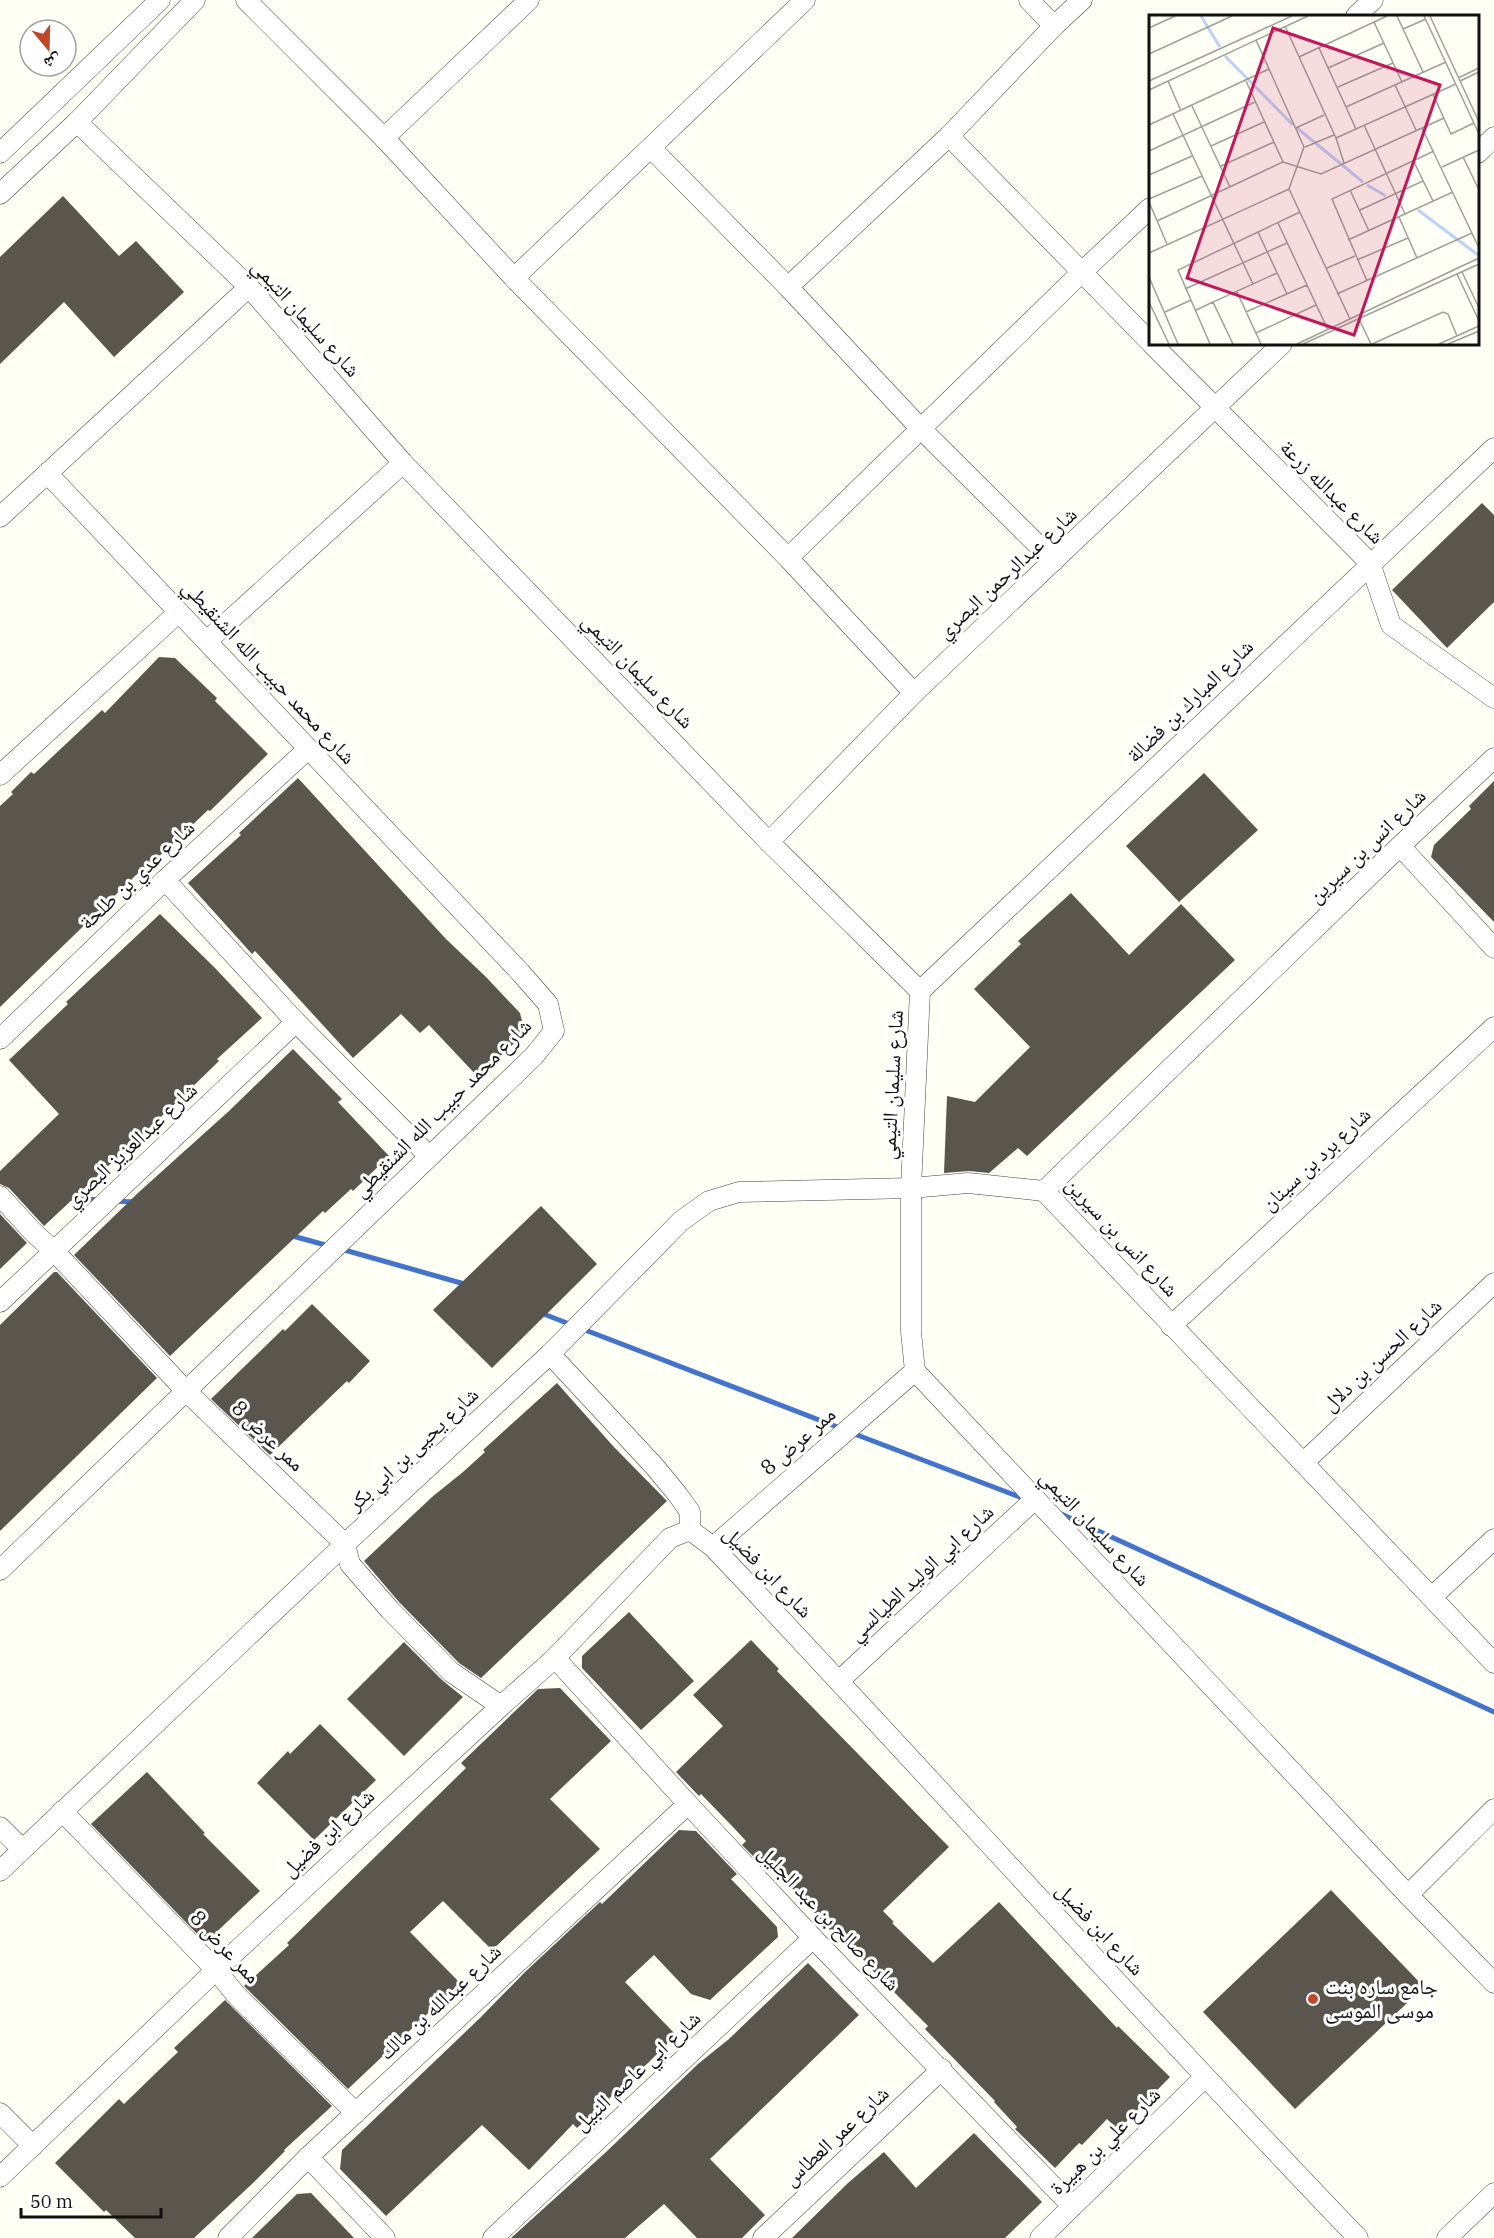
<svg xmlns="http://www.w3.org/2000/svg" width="1494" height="2238" viewBox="0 0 1494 2238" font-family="'IBM Plex Serif','Noto Naskh Arabic',serif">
<rect width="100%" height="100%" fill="#fefff5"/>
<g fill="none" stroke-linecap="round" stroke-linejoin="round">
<g stroke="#4373cb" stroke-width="5">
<polyline points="69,1198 101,1200"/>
<polyline points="113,1201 134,1202"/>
<polyline points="289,1235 329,1246"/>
<polyline points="341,1249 468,1285"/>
<polyline points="541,1313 572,1325"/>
<polyline points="580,1328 840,1428"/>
<polyline points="852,1433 1025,1499"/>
<polyline points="1059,1513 1494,1712"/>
</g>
</g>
<g fill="#5a554d">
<polygon points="63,196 119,256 136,241 184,292 114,357 64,302 0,364 0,257"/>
<polygon points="1482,503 1494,515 1494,602 1447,648 1392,590"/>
<polygon points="159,657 175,658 217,698 215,701 268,754 210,811 208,810 164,852 135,876 0,1007 0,806 13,794 11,792 31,772 34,774 102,710 105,713"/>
<polygon points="1204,773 1258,830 1179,902 1126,846"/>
<polygon points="298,778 446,939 486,977 520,1013 525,1033 478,1077 429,1025 420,1033 401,1014 353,1058 255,951 252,954 188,883 241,835 239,833"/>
<polygon points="1494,781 1494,922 1431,857 1434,845 1471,809 1469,806"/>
<polygon points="1071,893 1129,955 1181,904 1235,960 1027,1156 1018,1148 989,1173 969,1171 944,1173 947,1096 975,1102 1030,1047 974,989 1021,944 1018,941"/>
<polygon points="160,914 215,968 262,1018 217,1059 219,1061 180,1099 44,1226 9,1188 0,1184 0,1171 59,1114 9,1060 68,1004 66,1002"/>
<polygon points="293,1049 342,1099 338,1102 389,1156 353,1191 351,1189 325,1213 323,1211 170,1356 74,1255 139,1192 229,1111"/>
<polygon points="541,1206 597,1264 492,1368 433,1310"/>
<polygon points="0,1214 27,1243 0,1269"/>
<polygon points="54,1272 57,1272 157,1378 0,1531 0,1325"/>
<polygon points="312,1304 370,1361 349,1383 347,1381 270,1455 211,1399 283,1329 285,1331"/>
<polygon points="557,1383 613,1446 667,1501 481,1678 459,1663 399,1602 364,1561 432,1497 463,1472 485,1452 483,1450"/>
<polygon points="629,1612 694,1681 641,1730 582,1668 582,1656"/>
<polygon points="751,1640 779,1669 777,1671 949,1847 883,1911 894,1922 892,1923 933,1963 999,1902 1117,2028 1118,2026 1170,2077 1118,2130 1107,2119 1082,2145 1079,2143 1055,2168 1015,2129 1017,2127 994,2102 995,2101 925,2029 928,2026 867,1965 868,1964 832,1929 830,1930 770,1864 767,1868 756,1856 754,1857 742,1845 746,1841 733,1827 701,1794 699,1796 676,1772 723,1726 693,1695"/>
<polygon points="404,1642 442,1680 463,1697 404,1756 347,1699"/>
<polygon points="560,1688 611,1741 550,1799 600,1849 492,1950 443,1901 410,1932 460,1983 348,2089 244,1986 289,1945 287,1943 466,1768 461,1763 538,1689"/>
<polygon points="320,1724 376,1780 314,1840 257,1783 288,1751 290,1754"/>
<polygon points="147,1772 205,1833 203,1834 260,1891 208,1940 204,1941 91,1824"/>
<polygon points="679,1830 696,1831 737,1874 731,1879 777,1927 778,1937 710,2000 691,1994 654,1955 625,1982 676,2035 648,2063 577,2128 573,2124 529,2170 482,2125 386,2216 340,2169 342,2150 481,2017 525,1972 600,1902 602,1904"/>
<polygon points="1331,1890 1424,1987 1295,2109 1203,2012"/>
<polygon points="808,1963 859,2015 710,2159 765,2215 742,2238 697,2238 664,2204 625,2238 511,2238 605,2153 698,2064 729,2039"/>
<polygon points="225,2000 332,2106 284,2150 285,2151 253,2183 194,2238 135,2238 106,2210 104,2212 55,2163 119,2099 124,2104 159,2070 178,2052 174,2048"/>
<polygon points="974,2133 1042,2202 1005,2238 792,2238 848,2183 884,2152 916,2188"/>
<polygon points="311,2193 354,2238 252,2238 297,2194"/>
</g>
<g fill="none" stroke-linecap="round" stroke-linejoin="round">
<defs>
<g id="minor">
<polyline points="246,0 384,138 514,278 788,558 914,693"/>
<polyline points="1029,0 1054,26"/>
<polyline points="1356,16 1373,0"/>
<polyline points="77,122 249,287 403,463 769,842 920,991 911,1188 911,1332 915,1371 1408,1895 1494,1983"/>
<polyline points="949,136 1150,342"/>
<polyline points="384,138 529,0"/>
<polyline points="651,148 788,287 921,429 1054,561"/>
<polyline points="0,153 160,0"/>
<polyline points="1478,153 1494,137"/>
<polyline points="0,194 77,122 195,0"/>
<polyline points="514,278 805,0"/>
<polyline points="788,287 949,136 1054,26 1082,0"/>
<polyline points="1152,344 1370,563 1391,625 1494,698"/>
<polyline points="0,517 249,287"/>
<polyline points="788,558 1082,272 1150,208"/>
<polyline points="207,641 403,463"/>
<polyline points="1494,758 1400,846 1044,1191 1494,1663"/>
<polyline points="0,775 179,612"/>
<polyline points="769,842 914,693 1282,344"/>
<polyline points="1400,846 1494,948"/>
<polyline points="165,880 296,1022 429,1156"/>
<polyline points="920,991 1494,448"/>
<polyline points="0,1039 165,880 308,749"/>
<polyline points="0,1196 33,1232 54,1251 186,1391 345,1544 350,1564 390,1610 451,1672 501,1706"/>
<polyline points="0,1302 296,1022"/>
<polyline points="1171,1326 1494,1027"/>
<polyline points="550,1354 655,1467 678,1495 690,1512 690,1530"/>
<polyline points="1303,1463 1494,1283"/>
<polyline points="713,1547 915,1371"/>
<polyline points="0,1570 534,1056 554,1031 548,1004 520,972 47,473"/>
<polyline points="1432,1597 1494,1539"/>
<polyline points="555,1658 688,1804 813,1938 1072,2206"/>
<polyline points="839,1681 1035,1499"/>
<polyline points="62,1811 216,1970 237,1996 356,2113"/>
<polyline points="0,1827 22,1849"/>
<polyline points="0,1871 345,1544 550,1354 681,1221 709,1201 739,1192 911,1188 968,1183 1044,1191"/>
<polyline points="1408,1895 1494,1809"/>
<polyline points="0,2113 33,2146"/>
<polyline points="308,2157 385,2238"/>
<path d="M0,2177L216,1970L501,1706L555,1658L670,1538L690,1530L713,1547C929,1776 1140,2011 1358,2238"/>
<polyline points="228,2238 308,2157 688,1804"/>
<polyline points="493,2238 813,1938"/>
<polyline points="763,2238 942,2069"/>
<polyline points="1040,2238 1204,2078"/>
<polyline points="1447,2238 1494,2193"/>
</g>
</defs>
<use href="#minor" stroke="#444" stroke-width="21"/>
<use href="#minor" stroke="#fff" stroke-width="20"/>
</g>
<circle fill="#c0482a" stroke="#fff" stroke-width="2" cx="1313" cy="1999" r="6"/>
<g text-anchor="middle" stroke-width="6" stroke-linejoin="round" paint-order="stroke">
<g font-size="21" fill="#111" stroke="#fff">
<text transform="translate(306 318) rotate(48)" y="7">شارع سليمان التيمي</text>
<text transform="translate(1332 492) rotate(45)" y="7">شارع عبدالله زرعة</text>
<text transform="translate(1007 573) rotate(-43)" y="7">شارع عبدالرحمن البصري</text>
<text transform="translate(638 671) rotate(46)" y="7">شارع سليمان التيمي</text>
<text transform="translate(269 672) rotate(47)" y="7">شارع محمد حبيب الله الشنقيطي</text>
<text transform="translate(1190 701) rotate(-44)" y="7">شارع المبارك بن فضالة</text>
<text transform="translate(1367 846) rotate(-44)" y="7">شارع انس بن سيرين</text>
<text transform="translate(137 875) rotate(-43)" y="7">شارع عدي بن طلحة</text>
<text transform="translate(892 1085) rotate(-87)" y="7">شارع سليمان التيمي</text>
<text transform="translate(442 1108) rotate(-45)" y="7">شارع محمد حبيب الله الشنقيطي</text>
<text transform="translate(131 1145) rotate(-43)" y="7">شارع عبدالعزيز البصري</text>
<text transform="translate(1316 1159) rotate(-43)" y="7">شارع برد بن سينان</text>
<text transform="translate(1122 1237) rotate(47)" y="7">شارع انس بن سيرين</text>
<text transform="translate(1382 1355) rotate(-43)" y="7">شارع الحسن بن دلال</text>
<text transform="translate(268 1436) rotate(44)" y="7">ممر عرض 8</text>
<text transform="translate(798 1441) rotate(-41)" y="7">ممر عرض 8</text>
<text transform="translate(413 1449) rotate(-43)" y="7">شارع يحيى بن ابي بكر</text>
<text transform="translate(1095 1528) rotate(47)" y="7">شارع سليمان التيمي</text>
<text transform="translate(768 1572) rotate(46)" y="7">شارع ابن فضيل</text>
<text transform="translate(921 1573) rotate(-43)" y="7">شارع ابي الوليد الطيالسي</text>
<text transform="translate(328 1833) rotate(-43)" y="7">شارع ابن فضيل</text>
<text transform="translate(829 1918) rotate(46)" y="7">شارع صالح بن عبد الجليل</text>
<text transform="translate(1100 1929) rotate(47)" y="7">شارع ابن فضيل</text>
<text transform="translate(225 1947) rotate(47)" y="7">ممر عرض 8</text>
<text transform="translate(440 2002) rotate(-43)" y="7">شارع عبدالله بن مالك</text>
<text transform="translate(637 2071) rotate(-43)" y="7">شارع ابي عاصم النبيل</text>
<text transform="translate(836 2136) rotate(-43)" y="7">شارع عمر العطاس</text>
<text transform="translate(1105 2141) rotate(-44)" y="7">شارع علي بن هبيرة</text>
</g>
<g font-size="21" fill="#111" stroke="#fff" text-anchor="start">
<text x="1325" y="1994">جامع ساره بنت<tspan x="1325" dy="24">موسى الموسى</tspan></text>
</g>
</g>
<g transform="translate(1149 15)">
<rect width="330" height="330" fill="#fefff5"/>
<path fill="none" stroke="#bbd1f5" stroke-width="3" d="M52,1L71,32M76,41L144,110M148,113L214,167M218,170L237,181M269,195L329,240"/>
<path fill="none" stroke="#9fa09a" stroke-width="1.5" d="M248,1L274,57M275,1L330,119M281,1L330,107M225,7L253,67M136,11L187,123L307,69M0,13L26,1M254,14L277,4M107,25L155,132L140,174L201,304M170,33L207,114M0,39L83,1M150,42L238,1M179,53L235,28M309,63L330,53M0,66L143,1M19,66L32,96M311,66L330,57M246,70L267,115M189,72L244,48M0,75L159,1M284,79L302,119L325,108M43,91L81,172M197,92L297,47M24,99L104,269M0,110L120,54M215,110L256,199M147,113L175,100M273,113L330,233M187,123L195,148M62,131L115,107M156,132L185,120M0,136L106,87M314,142L330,175M264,145L284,186M134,147L172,159L295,103M72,151L125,127M293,152L330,135M0,160L43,141M201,175L220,216M0,184L53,161M0,187L18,229M211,195L274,166M250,202L268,243M8,206L134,147L97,66M129,208L179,315M109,217L138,279M199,225L304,177M0,238L140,174M208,245L259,223M178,253L206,241M313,257L330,293M308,259L330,306M0,262L29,329M218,266L183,184L285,136M36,274L138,228M88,277L112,329M188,279L323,218M0,287L20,329M47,295L64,287M16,297L42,285M97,297L158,270M210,304L222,329M107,318L167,290M61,329L29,255L151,197M84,329L64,287L128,258M148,329L330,243M154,329L330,249M223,329L294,297L299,299L308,321M290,329L330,311M299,329L330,316"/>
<path fill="#c2185b" fill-opacity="0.15" stroke="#c2185b" stroke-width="3" d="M124,13L291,70L205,320L38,263Z"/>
<rect width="330" height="330" fill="none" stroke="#111" stroke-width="3"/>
</g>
<g transform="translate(48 48) rotate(161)"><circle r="28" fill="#ffffff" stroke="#a0a0a0" stroke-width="1.5"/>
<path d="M0-4.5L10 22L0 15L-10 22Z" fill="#c0482a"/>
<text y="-9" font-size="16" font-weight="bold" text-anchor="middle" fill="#111111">ش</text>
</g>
<path d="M21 2208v9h140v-9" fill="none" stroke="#111111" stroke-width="3"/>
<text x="30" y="2208" font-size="18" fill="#111111" stroke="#ffffff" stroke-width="4.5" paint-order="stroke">50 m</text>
</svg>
